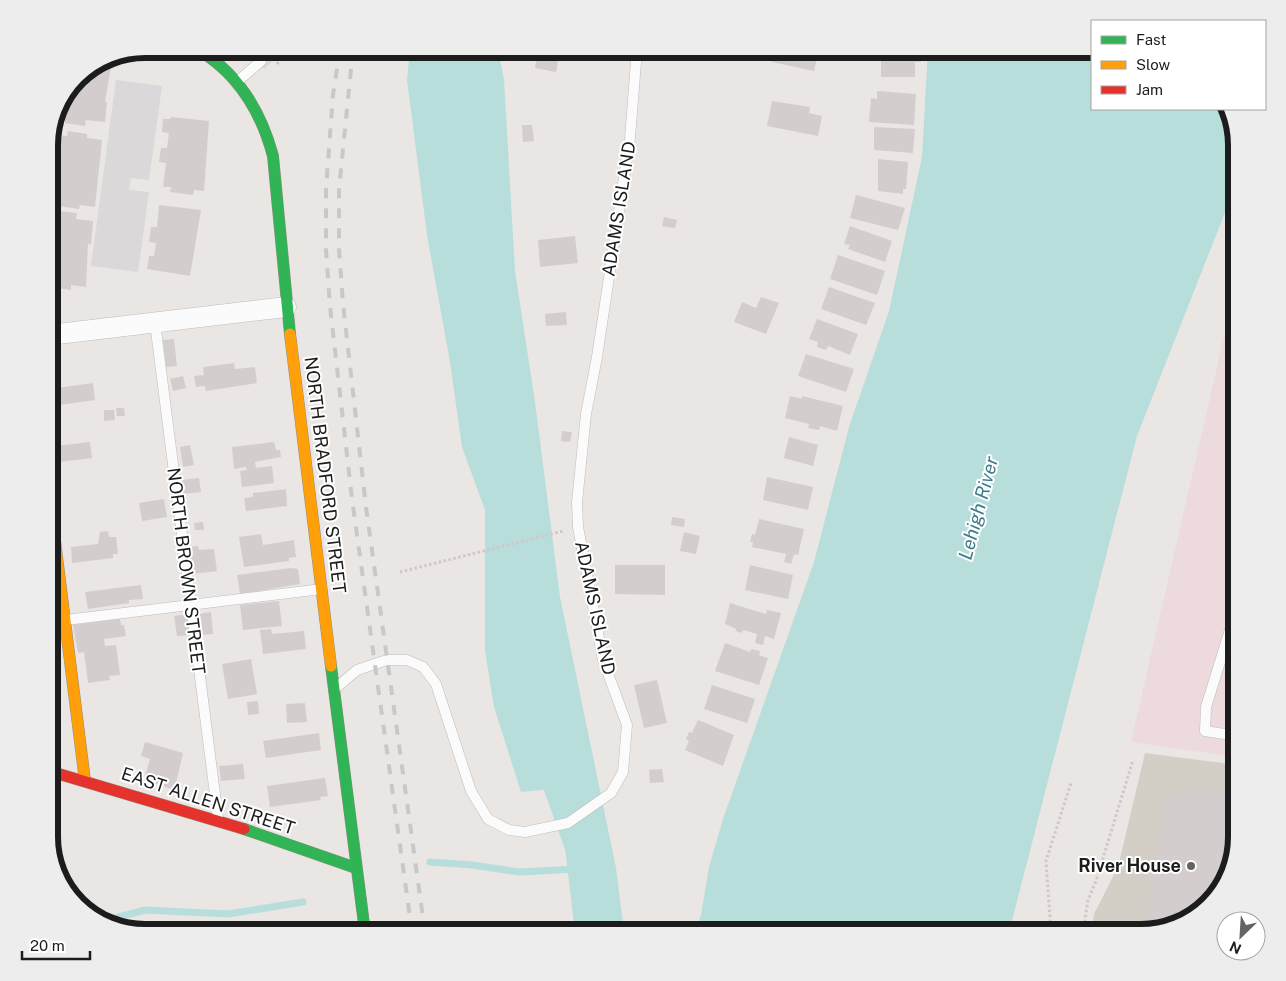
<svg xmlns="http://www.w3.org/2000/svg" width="1286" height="981" viewBox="0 0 1286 981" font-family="'Public Sans',sans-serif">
<rect width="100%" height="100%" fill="#eae6e4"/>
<polygon fill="#eddadd" points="1237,280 1237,757 1131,742"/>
<polygon fill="#d3cec6" points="1145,753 1237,765 1237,837 1217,895 1184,923 1142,932 1091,932 1094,914 1118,867"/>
<g fill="#dad8d8">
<polygon points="263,49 278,49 282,53 264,69 253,58"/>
<polygon points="116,80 162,86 149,180 131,178 129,190 149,192 138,272 91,266"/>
</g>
<g fill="#b7deda">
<polygon points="410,49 498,49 504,80 515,271 535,402 560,597 616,868 624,932 577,932 578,869 571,787 521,792 494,707 485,651 485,510 462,447 450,362 427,235 407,80"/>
<polygon points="928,49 1092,49 1092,109 1229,109 1237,144 1237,182 1137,436 1009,932 695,932 701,915 709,867 723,819 814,562 849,427 889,311 922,157"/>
</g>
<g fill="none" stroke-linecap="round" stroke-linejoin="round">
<g stroke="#b7deda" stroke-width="7">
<polyline points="430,862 472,865 519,872 578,869 586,871"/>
<polyline points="107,920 145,910 228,914 303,902"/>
</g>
<polyline stroke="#b7deda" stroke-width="40" points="542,738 556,764 585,846 595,932"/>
</g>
<g fill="#d3cecd">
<polygon points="775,49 819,49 814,71 772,62"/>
<polygon points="881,49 921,49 921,62 915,62 915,77 881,77"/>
<polygon points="537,57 558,61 556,72 535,68"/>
<polygon points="112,61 105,102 107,102 105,122 86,120 85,126 65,123 65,119 58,118 59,101 81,73"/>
<polygon points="877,91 916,94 914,125 869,122 871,98 877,99"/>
<polygon points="772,101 810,107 809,113 822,116 818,136 767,126"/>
<polygon points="171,117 209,121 204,191 194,190 193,195 170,192 171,187 163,187 166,163 159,162 161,148 167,148 169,133 162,132 163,119 170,119"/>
<polygon points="522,125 532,125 534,141 523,142"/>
<polygon points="874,127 915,129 913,153 874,150"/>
<polygon points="68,131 87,134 87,138 102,140 95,207 80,205 79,209 58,206 59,203 49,202 52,179 49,178 49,156 54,157 57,135 67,136"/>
<polygon points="878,159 908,162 906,189 903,189 903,194 878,191"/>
<polygon points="856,195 905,208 898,230 850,218"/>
<polygon points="159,205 201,210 190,276 147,269 149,256 154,256 156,243 149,242 151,227 157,227"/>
<polygon points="57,211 77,213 76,219 93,221 91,244 88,244 86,287 71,285 71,290 49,287 49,216 56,217"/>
<polygon points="664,217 677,220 675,228 662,226"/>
<polygon points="850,226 892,241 885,262 848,249 850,245 844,244"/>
<polygon points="575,236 578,263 540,267 538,240"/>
<polygon points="838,255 885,271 877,295 830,279"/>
<polygon points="829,287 875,303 866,325 821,309"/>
<polygon points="761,297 779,303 766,334 734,322 742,302 756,308"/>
<polygon points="566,312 567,325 546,326 545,314"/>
<polygon points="817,319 858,334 850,355 828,346 826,350 817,347 818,342 809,339"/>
<polygon points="174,339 177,366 166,367 163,340"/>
<polygon points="806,354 854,369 846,392 798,376"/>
<polygon points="234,363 235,369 255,367 257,383 206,391 205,386 196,387 194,376 204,375 203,367"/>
<polygon points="183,376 186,388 173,391 170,379"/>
<polygon points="93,383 95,400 52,406 50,389"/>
<polygon points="790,396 802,399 802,396 843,406 837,431 820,426 819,430 808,428 809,424 785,418"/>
<polygon points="116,408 124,408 125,416 117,416"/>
<polygon points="104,410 114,410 115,420 104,421"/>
<polygon points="562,431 572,432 570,442 561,441"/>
<polygon points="789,437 818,445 813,466 784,458"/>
<polygon points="90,442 92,458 58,462 56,446"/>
<polygon points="274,442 276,450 280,450 281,457 255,462 256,468 272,466 274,483 242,487 240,471 247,470 246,467 234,469 232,447"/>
<polygon points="190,445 194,465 183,467 180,447"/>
<polygon points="767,477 813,487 808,510 763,500"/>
<polygon points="199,478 201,492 183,494 181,480"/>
<polygon points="286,489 287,506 246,511 244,498 253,497 253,493"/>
<polygon points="164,499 167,517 142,521 139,503"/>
<polygon points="672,517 685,519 684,527 671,525"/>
<polygon points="759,519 804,529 798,555 794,554 791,564 784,562 786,554 752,547 753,542 750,542 752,534 755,535"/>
<polygon points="203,522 204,530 195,530 194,523"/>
<polygon points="108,531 109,537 116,537 118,554 113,554 113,558 72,563 71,547 98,544 100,532"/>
<polygon points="684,532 700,536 696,554 680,551"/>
<polygon points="261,534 263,545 294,540 296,557 289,558 289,561 244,567 239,537"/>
<polygon points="198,546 199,550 214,549 217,571 192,574 189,547"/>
<polygon points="615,565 665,565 665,595 615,594"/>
<polygon points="750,565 793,575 788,599 745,590"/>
<polygon points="291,568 298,569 300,584 240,594 237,575"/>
<polygon points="141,585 143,599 129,600 129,603 88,609 85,592"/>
<polygon points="279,601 282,626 243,630 240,605"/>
<polygon points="730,603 766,614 767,610 781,613 774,639 765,636 763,645 755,643 757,634 743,630 742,633 736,631 736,629 725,624"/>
<polygon points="211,612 213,634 201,635 198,614"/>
<polygon points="188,614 191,635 177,636 174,616"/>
<polygon points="120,619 121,625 124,625 126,636 104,639 105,646 116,645 120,675 109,676 110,680 88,683 84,652 78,653 73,625"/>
<polygon points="271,629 272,634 304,631 306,649 263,654 260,630"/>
<polygon points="725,643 750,652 751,649 760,651 759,655 768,658 759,685 715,671"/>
<polygon points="251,659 257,694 228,699 222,664"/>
<polygon points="657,680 667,723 644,728 634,685"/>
<polygon points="712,685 755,699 747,723 704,709"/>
<polygon points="258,701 259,714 248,715 247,702"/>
<polygon points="305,703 307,722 287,723 286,704"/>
<polygon points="698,720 734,735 723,766 685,750 689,741 686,739 689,732 692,733"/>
<polygon points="49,722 53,722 55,745 49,746"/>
<polygon points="319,733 321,750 266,758 263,741"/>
<polygon points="145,742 183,753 175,787 173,786 172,789 144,780 150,759 141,756"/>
<polygon points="243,764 245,779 221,781 219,766"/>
<polygon points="662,769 664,782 650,783 649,770"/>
<polygon points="325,778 328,796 320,797 321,800 270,807 267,786"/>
<polygon points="1195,787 1237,793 1237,837 1217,895 1184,923 1145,932 1166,795 1181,798 1182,791 1194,792"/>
</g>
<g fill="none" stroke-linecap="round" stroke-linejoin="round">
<defs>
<g id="lane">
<polyline points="237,82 261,61"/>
<polyline points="155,323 218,818"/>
<polyline points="1237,607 1206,707 1205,731 1237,736"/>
<polyline points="66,620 322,589"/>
<polyline points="336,688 357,670 387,660 407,660 423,667 436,684 471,791 488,819 509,830 525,832 568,823 611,793 623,772 627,725 603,660 578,527 577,502 586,414 597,357 630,138 637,49"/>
</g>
<polyline id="street" points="49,335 286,307"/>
<g id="fast">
<path d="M197,49C238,73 261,111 273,156L290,334"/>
<polyline points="331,666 365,932"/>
<polyline points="244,829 356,868"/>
</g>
<g id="slow">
<polyline points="290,334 331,666"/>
<polyline points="49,493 85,781"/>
</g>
<polyline id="jam" points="49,771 244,829"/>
</defs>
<use href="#lane" stroke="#bdbcbb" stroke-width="11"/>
<use href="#street" stroke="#bdbcbb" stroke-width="21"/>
<use href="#fast" stroke="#948e7d" stroke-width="12"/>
<use href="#slow" stroke="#948e7d" stroke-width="12"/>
<use href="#jam" stroke="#948e7d" stroke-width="12"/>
<g stroke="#d5c5c8" stroke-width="3" stroke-dasharray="2.5 2.5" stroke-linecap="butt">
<polyline points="277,64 290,49"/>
<polyline points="400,572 563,531"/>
<polyline points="1051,932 1046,861 1071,783"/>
<polyline points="1083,932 1088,900 1096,881 1133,760"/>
</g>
<use href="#lane" stroke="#fcfbfb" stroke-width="10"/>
<use href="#street" stroke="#fcfbfb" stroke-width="20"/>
<use href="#fast" stroke="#30b455" stroke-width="11"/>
<use href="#slow" stroke="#ff9f0a" stroke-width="11"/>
<use href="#jam" stroke="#e5322d" stroke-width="11"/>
<g stroke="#c9c8c8" stroke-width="4" stroke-dasharray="10 10" stroke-linecap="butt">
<polyline points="340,49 333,95 326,189 326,250 330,306 352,499 412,932"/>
<polyline points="353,49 339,189 339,249 343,304 366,507 425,932"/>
</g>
</g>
<circle fill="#646362" stroke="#fff" stroke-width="2" cx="1191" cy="866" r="5"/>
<g text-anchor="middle" stroke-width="4" stroke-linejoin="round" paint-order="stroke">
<g font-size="18" fill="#1c1c1c" stroke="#fff">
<text transform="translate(619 209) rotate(-81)" y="6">ADAMS ISLAND</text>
<text transform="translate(325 475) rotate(83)" y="6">NORTH BRADFORD STREET</text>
<text transform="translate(186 571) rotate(83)" y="6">NORTH BROWN STREET</text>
<text transform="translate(595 608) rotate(78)" y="6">ADAMS ISLAND</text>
<text transform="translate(208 801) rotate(18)" y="6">EAST ALLEN STREET</text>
</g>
<g font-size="18" font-weight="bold" fill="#1c1c1c" stroke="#fff" text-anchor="end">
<text x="1181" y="872">River House</text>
</g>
<g font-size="19" font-style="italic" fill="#3f7c8b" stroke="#fff">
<text transform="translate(978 508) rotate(-75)" y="7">Lehigh River</text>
</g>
</g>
<path d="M0 0H1286V981H0ZM145 58H1141A87 87 0 0 1 1228 145V837A87 87 0 0 1 1141 924H145A87 87 0 0 1 58 837V145A87 87 0 0 1 145 58Z" fill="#ededed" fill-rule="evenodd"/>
<path fill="none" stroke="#1c1c1c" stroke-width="6" d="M145 58H1141A87 87 0 0 1 1228 145V837A87 87 0 0 1 1141 924H145A87 87 0 0 1 58 837V145A87 87 0 0 1 145 58Z"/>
<rect x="1091" y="20" width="175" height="90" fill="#ffffff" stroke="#a4a4a4"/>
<rect x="1101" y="36" width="25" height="8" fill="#30b455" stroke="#a4a4a4"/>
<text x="1136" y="45" font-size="15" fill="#1c1c1c">Fast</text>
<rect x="1101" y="61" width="25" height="8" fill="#ff9f0a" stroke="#a4a4a4"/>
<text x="1136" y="70" font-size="15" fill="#1c1c1c">Slow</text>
<rect x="1101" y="86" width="25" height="8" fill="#e5322d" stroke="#a4a4a4"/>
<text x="1136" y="95" font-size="15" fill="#1c1c1c">Jam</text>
<g transform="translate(1241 936) rotate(205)"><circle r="24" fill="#ffffff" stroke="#a4a4a4"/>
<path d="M0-4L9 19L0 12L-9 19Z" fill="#646362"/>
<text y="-8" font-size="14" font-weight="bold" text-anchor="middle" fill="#1c1c1c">N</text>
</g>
<path d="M22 951v8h68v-8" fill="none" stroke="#1c1c1c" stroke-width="2.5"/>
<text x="30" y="951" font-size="15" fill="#1c1c1c" stroke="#ffffff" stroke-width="4" paint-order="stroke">20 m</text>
</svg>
